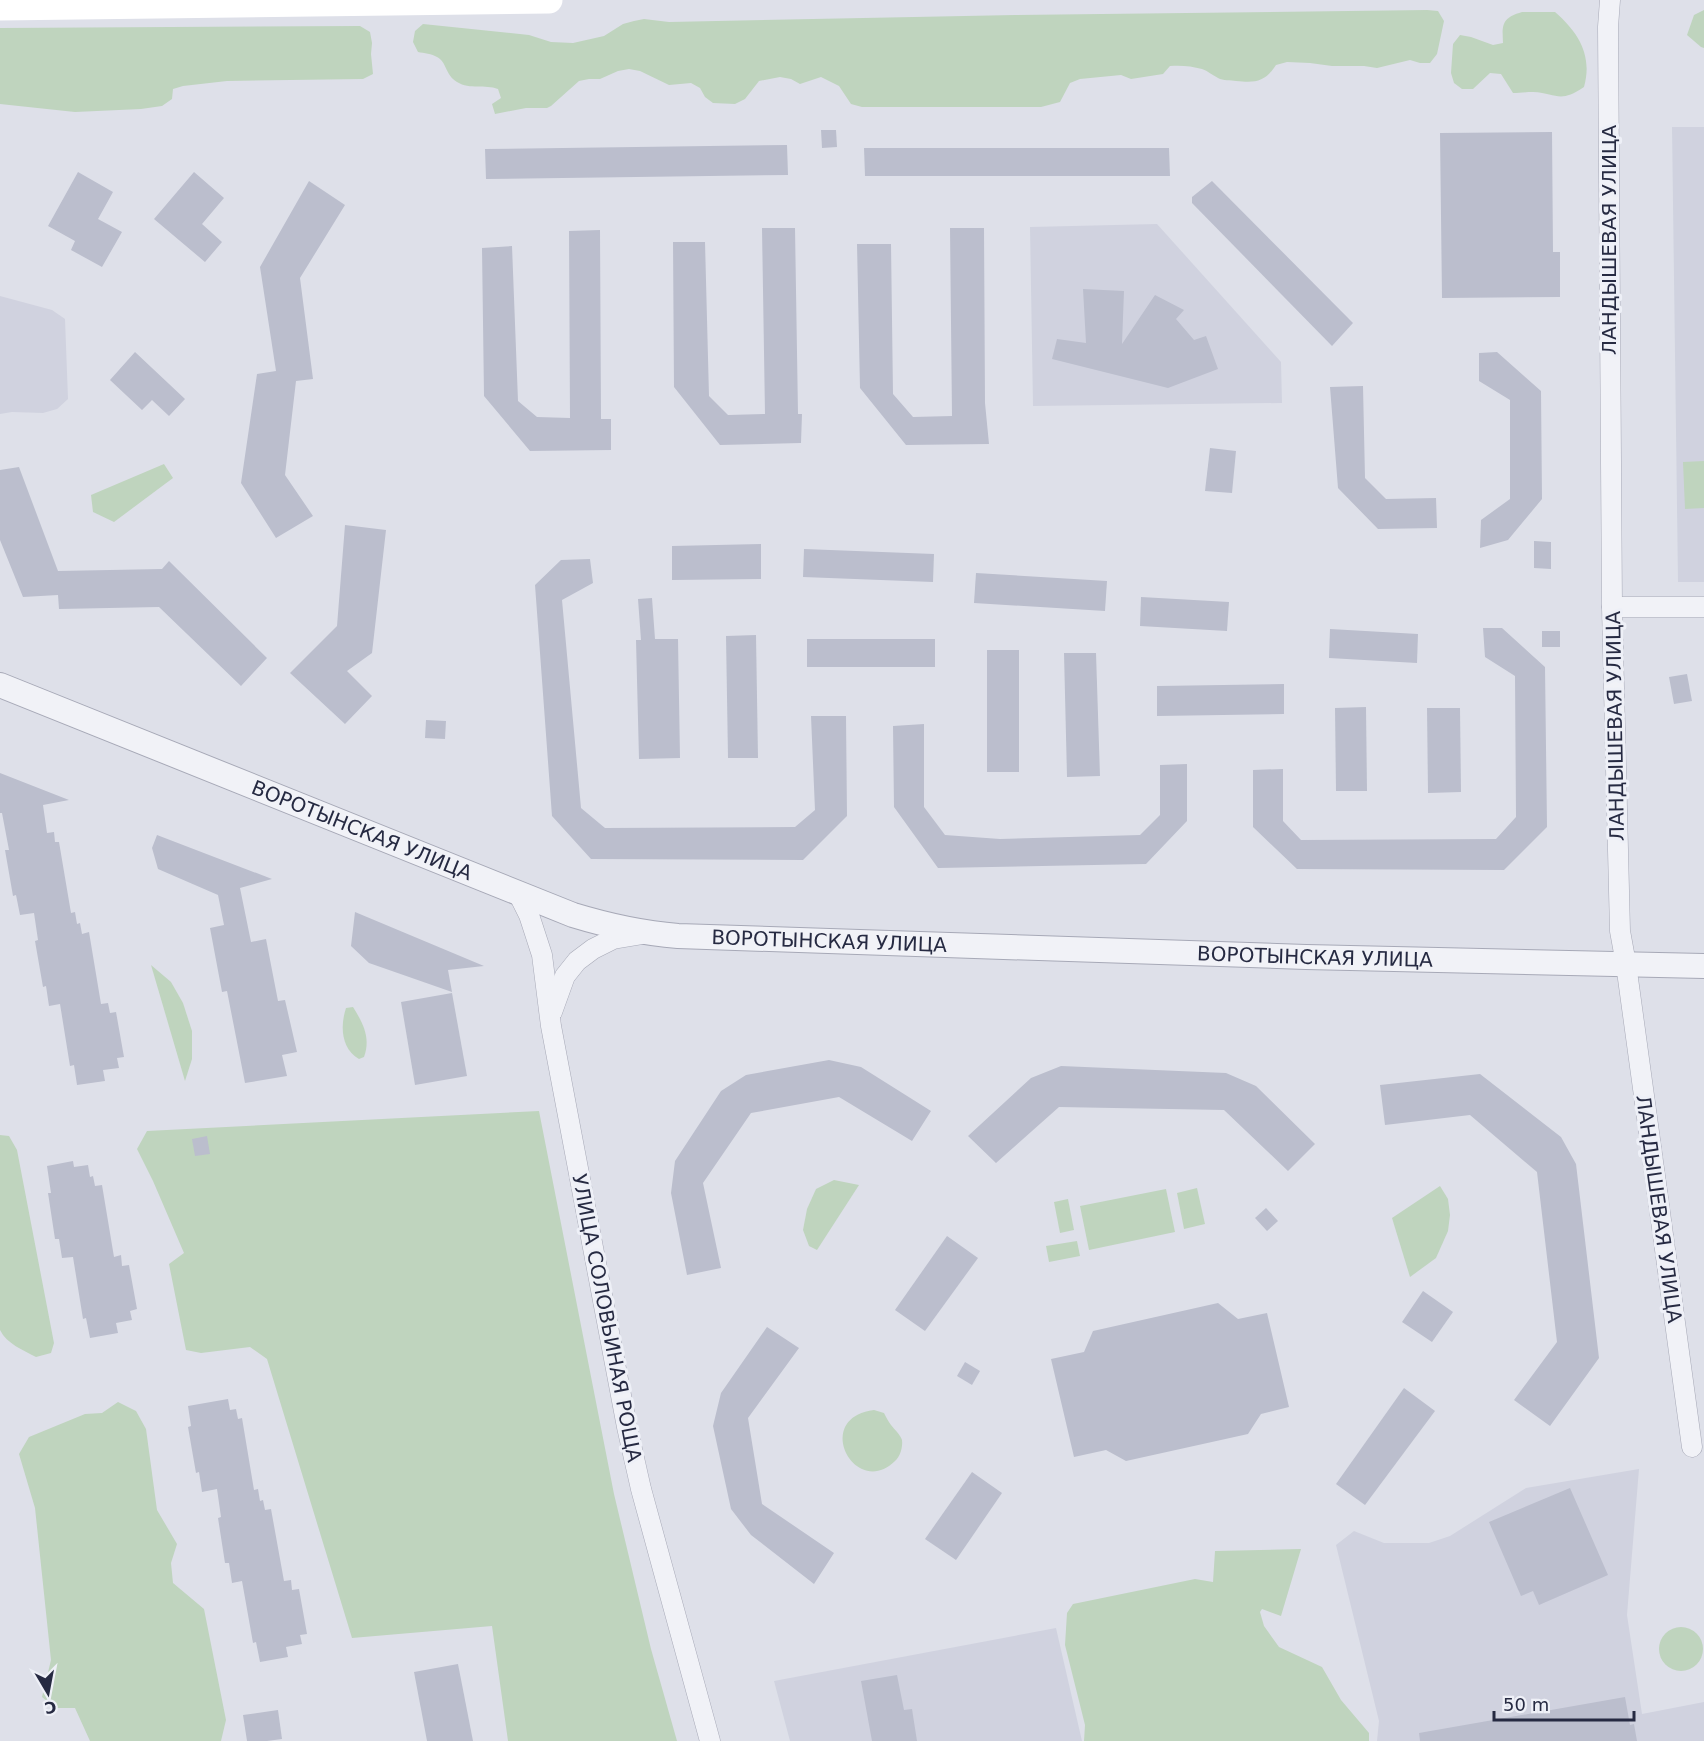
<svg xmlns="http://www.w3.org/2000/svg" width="1704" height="1741" viewBox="0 0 1704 1741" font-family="'DejaVu Sans',sans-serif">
<rect width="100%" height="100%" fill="#dee0e9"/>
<g fill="#d0d2df">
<polygon points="1672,127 1704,127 1704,582 1678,582"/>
<polygon points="1157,224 1281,362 1282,403 1033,406 1030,227"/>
<polygon points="0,296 52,310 65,319 68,399 57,409 43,413 12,412 0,414"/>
<polygon points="1639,1469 1627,1615 1642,1714 1704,1702 1704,1741 1377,1741 1379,1721 1336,1545 1354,1531 1384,1543 1429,1543 1450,1536 1526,1488"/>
<polygon points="1056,1628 1082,1741 790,1741 774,1681"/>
</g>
<g fill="#bfd4be">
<path d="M1427,10L1438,11L1444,21L1437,54L1430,63H1420L1410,60L1377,68L1364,66H1332L1310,63L1287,62L1276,65C1265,82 1256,83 1236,81C1231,80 1223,81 1218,78C1212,75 1208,71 1202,69C1192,66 1180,65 1170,66L1163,74L1131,79L1121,75L1080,79L1070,83L1060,102L1041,107H862L851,104L839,86L821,77L800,84L791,79L780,77L759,81L745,99L735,104L713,103L705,97L700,88L691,83L669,85L640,71L629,69L618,71L600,79H589L579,81L551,106L547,108H526L495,114L492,104L501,98L498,89C485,84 470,90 457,82C445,75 447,62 437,57C432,54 424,53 418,52L413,42L415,31L423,24L529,35L551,42L573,43L604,36L623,24L634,21L644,19L669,22L1015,15Z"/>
<polygon points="1704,10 1704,48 1701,47 1687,35 1694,15"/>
<path d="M1522,12H1555C1578,32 1593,55 1584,87C1559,104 1557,93 1533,92C1526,92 1519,93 1513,93L1501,74L1490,73L1473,89H1462L1454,83L1451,73L1453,44L1460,35L1471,37L1493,45L1503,43C1502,24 1502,18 1522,12Z"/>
<polygon points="360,26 370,32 372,43 371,54 373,74 363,79 227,81 183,86 173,89 172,99 162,106 141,109 75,112 0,104 0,28"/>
<polygon points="1704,461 1704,508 1685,509 1683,462"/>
<polygon points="164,464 173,478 114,522 93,512 91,495"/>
<polygon points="151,965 171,982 183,1003 192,1031 192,1059 185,1081"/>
<path d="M353,1007C363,1023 371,1038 364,1057L359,1059C341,1049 340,1026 346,1008Z"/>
<polygon points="539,1111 614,1494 651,1649 677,1741 508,1741 492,1626 352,1638 267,1359 250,1347 201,1353 186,1350 169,1264 184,1253 153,1181 137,1149 147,1131"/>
<path d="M0,1135L9,1136L17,1150L54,1343L51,1353L36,1357C23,1350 7,1344 0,1330Z"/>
<polygon points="834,1180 859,1185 817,1250 809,1246 803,1230 807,1209 816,1189"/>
<polygon points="1440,1186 1448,1199 1450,1215 1448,1231 1436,1258 1410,1277 1392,1218"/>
<polygon points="1197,1188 1205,1224 1184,1229 1177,1193"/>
<polygon points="1166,1189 1175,1232 1089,1250 1080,1206"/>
<polygon points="1068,1199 1074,1230 1060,1233 1054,1202"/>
<polygon points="1077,1241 1080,1256 1049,1262 1046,1246"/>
<polygon points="118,1402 136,1411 146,1429 157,1510 177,1544 171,1563 173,1583 204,1609 226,1720 221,1741 90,1741 75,1708 56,1708 42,1697 51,1660 35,1508 19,1454 29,1437 85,1414 102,1413"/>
<path d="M874,1410L884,1413C886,1417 888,1421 891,1425C894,1429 900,1434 902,1440C903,1447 900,1457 895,1461C856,1500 811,1418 874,1410Z"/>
<polygon points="1301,1549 1281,1616 1262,1609 1260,1612 1264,1626 1279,1647 1322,1667 1341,1700 1369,1733 1369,1741 1084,1741 1085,1725 1065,1645 1067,1613 1073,1604 1195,1579 1213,1582 1215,1551"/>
<circle cx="1681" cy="1649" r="22"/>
</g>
<g fill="#bbbecd">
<polygon points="821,130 836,130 837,147 822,148"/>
<polygon points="1552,132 1553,252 1560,252 1560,297 1442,298 1440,133"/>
<polygon points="787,145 788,175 486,179 485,149"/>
<polygon points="864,148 1169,148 1170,176 865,176"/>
<polygon points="78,172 113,192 98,219 122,232 102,267 71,250 75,241 48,226"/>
<polygon points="194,172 224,198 202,224 222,242 205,262 154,219"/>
<polygon points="309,181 345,205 300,278 313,379 296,381 285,475 313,516 276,538 241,483 257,374 276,371 260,267"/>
<polygon points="1212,181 1353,323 1332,346 1192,203 1192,197"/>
<polygon points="762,228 795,228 798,414 802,414 801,443 720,445 674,387 673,242 705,242 709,396 728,415 765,414"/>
<polygon points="950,228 984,228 985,403 989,444 906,445 860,388 857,244 891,244 893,394 913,417 952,416"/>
<polygon points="600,230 601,419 611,419 611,450 530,451 484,396 482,248 512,246 518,401 537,417 570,418 569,231"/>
<polygon points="1083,289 1124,291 1122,344 1155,295 1184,310 1176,319 1194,340 1206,336 1218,369 1168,388 1052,359 1057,339 1086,343"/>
<polygon points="135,352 185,399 169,416 152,400 142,410 110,380"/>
<polygon points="1497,352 1541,391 1542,499 1508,540 1480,548 1481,520 1510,499 1510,400 1479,381 1479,353"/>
<polygon points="1363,386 1365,478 1386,499 1436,498 1437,528 1378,529 1338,488 1330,387"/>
<polygon points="1210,448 1236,451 1232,493 1205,491"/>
<polygon points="19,467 58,571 162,569 169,561 267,658 241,686 159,607 59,609 58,595 23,597 0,540 0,470"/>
<polygon points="345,525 386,530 372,653 347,671 372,696 345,724 290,673 337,626"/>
<polygon points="1534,541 1551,542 1551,569 1534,568"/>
<polygon points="761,544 761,579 672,580 672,546"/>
<polygon points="804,549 934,554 933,582 803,577"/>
<polygon points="590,559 593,583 562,600 581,808 605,828 795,827 815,810 811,716 846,716 847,816 803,860 591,859 552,816 535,585 561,560"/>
<polygon points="976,573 1107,581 1105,611 974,603"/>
<polygon points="1141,597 1229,602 1227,631 1140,626"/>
<polygon points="652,598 655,639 678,639 680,758 639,759 636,640 641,640 638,599"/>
<polygon points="1483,628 1502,628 1545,667 1547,827 1504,870 1297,869 1253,827 1253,770 1283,769 1283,821 1301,840 1496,839 1516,817 1515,676 1485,657"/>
<polygon points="1330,629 1418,634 1417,663 1329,658"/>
<rect x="1542" y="631" width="18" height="16"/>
<polygon points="756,635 758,758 728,758 726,636"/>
<rect x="807" y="639" width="128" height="28"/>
<rect x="987" y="650" width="32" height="122"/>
<polygon points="1064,653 1096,653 1100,776 1067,777"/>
<polygon points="1687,674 1692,701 1674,704 1669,677"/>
<polygon points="1284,684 1284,714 1157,716 1157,686"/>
<polygon points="1366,707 1367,791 1336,791 1335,708"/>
<polygon points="1427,708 1460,708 1461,792 1428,793"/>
<polygon points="426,720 446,721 445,739 425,738"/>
<polygon points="924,724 924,807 945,835 1000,839 1140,835 1160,815 1160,765 1187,764 1187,821 1146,864 938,868 894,807 893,726"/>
<polygon points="0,773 69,800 43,805 47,833 54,832 55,842 59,842 71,913 75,912 77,924 80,923 82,934 89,932 101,1004 108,1003 110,1013 116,1012 124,1057 117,1058 119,1068 103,1070 105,1081 77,1085 74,1065 70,1066 60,1004 49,1006 46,986 43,987 35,941 38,940 34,913 20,915 16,895 13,896 5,850 9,850 2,813 0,813"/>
<polygon points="157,835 272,879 240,888 251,942 266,939 278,1001 285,1000 297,1052 282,1055 287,1076 245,1083 227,991 222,992 210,928 224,925 218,895 158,869 152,848"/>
<polygon points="355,912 484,966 448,970 452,992 369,963 351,946"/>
<polygon points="452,993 467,1076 415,1085 401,1002"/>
<polygon points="829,1060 861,1067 931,1111 912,1141 839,1097 751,1113 703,1183 721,1268 687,1275 671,1193 675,1161 721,1091 746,1075"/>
<polygon points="1061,1066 1226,1073 1256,1086 1315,1144 1288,1171 1224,1110 1059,1107 996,1163 968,1136 1031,1078"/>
<polygon points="1480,1074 1561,1137 1576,1164 1599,1358 1550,1426 1514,1400 1557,1342 1537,1172 1470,1115 1385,1125 1380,1085"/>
<polygon points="207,1136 210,1154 195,1156 192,1139"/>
<polygon points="73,1161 74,1167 88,1165 90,1177 93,1176 95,1186 102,1185 114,1257 121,1255 122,1266 129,1265 137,1309 130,1311 132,1320 116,1323 118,1333 90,1338 86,1318 83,1319 73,1257 62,1258 59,1239 55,1239 48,1193 51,1193 47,1166"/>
<polygon points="1266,1208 1278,1221 1267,1231 1255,1218"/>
<polygon points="947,1236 978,1258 925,1331 895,1310"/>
<polygon points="1423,1291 1453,1312 1432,1342 1402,1322"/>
<polygon points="1218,1303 1238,1319 1267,1313 1289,1407 1261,1414 1248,1434 1126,1461 1106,1450 1074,1457 1051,1359 1084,1352 1093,1331"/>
<polygon points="767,1327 799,1348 748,1418 762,1504 834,1553 814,1584 751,1535 731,1509 713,1426 721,1393"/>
<polygon points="965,1362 980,1371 972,1385 957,1376"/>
<polygon points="1404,1388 1435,1411 1365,1505 1336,1484"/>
<polygon points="228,1399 230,1410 236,1409 238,1419 242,1418 254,1490 258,1489 260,1501 263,1500 265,1510 271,1509 284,1581 291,1580 292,1590 299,1589 307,1634 300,1635 302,1644 286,1647 288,1657 260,1662 256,1642 253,1643 242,1581 232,1583 229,1563 225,1563 218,1518 221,1517 217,1489 202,1492 199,1472 196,1473 188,1427 191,1426 188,1406"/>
<polygon points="972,1472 1002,1493 956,1560 925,1539"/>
<polygon points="1570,1488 1608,1575 1539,1605 1533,1591 1521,1596 1489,1522"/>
<polygon points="458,1664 473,1741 427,1741 414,1672"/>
<polygon points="897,1675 904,1710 912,1709 917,1741 872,1741 861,1681"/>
<polygon points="1625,1697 1630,1725 1634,1724 1637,1741 1420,1741 1419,1733"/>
<polygon points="278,1710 282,1739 267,1741 247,1741 243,1715"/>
</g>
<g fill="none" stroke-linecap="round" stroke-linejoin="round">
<defs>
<g id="minor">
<polyline points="1610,0 1608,27 1612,607 1620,931 1626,964 1692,1447"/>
<polyline points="1612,607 1704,607"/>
<polyline points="518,893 529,915 542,955 551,1026 627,1427 641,1489 710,1741"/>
<polyline points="552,1012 565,976 577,961 593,949 613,939 643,934"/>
</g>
<g id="tertiary">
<path id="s1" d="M0,685L573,915C609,926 641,933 678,936L1306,957L1704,966"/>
</g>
</defs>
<use href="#minor" stroke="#a7a9b7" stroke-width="21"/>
<use href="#tertiary" stroke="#a7a9b7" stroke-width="26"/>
<use href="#minor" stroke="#f1f2f7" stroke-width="20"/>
<use href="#tertiary" stroke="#f1f2f7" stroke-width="24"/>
<polyline stroke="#fff" stroke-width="27" points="0,7 549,0"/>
</g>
<g text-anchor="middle" stroke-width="6" stroke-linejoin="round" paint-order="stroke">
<g font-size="20" fill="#262a42" stroke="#eef0f7">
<text transform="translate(1609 240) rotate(-90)" y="7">ЛАНДЫШЕВАЯ УЛИЦА</text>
<text transform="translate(1615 726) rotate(-91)" y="7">ЛАНДЫШЕВАЯ УЛИЦА</text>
<text dy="7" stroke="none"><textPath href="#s1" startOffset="390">ВОРОТЫНСКАЯ УЛИЦА</textPath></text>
<text dy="7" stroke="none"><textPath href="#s1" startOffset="876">ВОРОТЫНСКАЯ УЛИЦА</textPath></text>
<text dy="7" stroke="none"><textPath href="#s1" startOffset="1362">ВОРОТЫНСКАЯ УЛИЦА</textPath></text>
<text transform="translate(1659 1209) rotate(82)" y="7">ЛАНДЫШЕВАЯ УЛИЦА</text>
<text transform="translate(607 1318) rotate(79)" y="7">УЛИЦА СОЛОВЬИНАЯ РОЩА</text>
</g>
</g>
<g transform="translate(48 1693) rotate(170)" stroke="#eef0f7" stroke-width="4.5" paint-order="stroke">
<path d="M0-4.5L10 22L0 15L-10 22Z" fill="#262a42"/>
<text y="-9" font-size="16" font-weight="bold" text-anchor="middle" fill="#262a42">С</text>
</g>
<path d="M1494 1711v9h140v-9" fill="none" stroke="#262a42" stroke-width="3"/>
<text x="1503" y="1711" font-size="18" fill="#262a42" stroke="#eef0f7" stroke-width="4.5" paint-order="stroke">50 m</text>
</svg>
